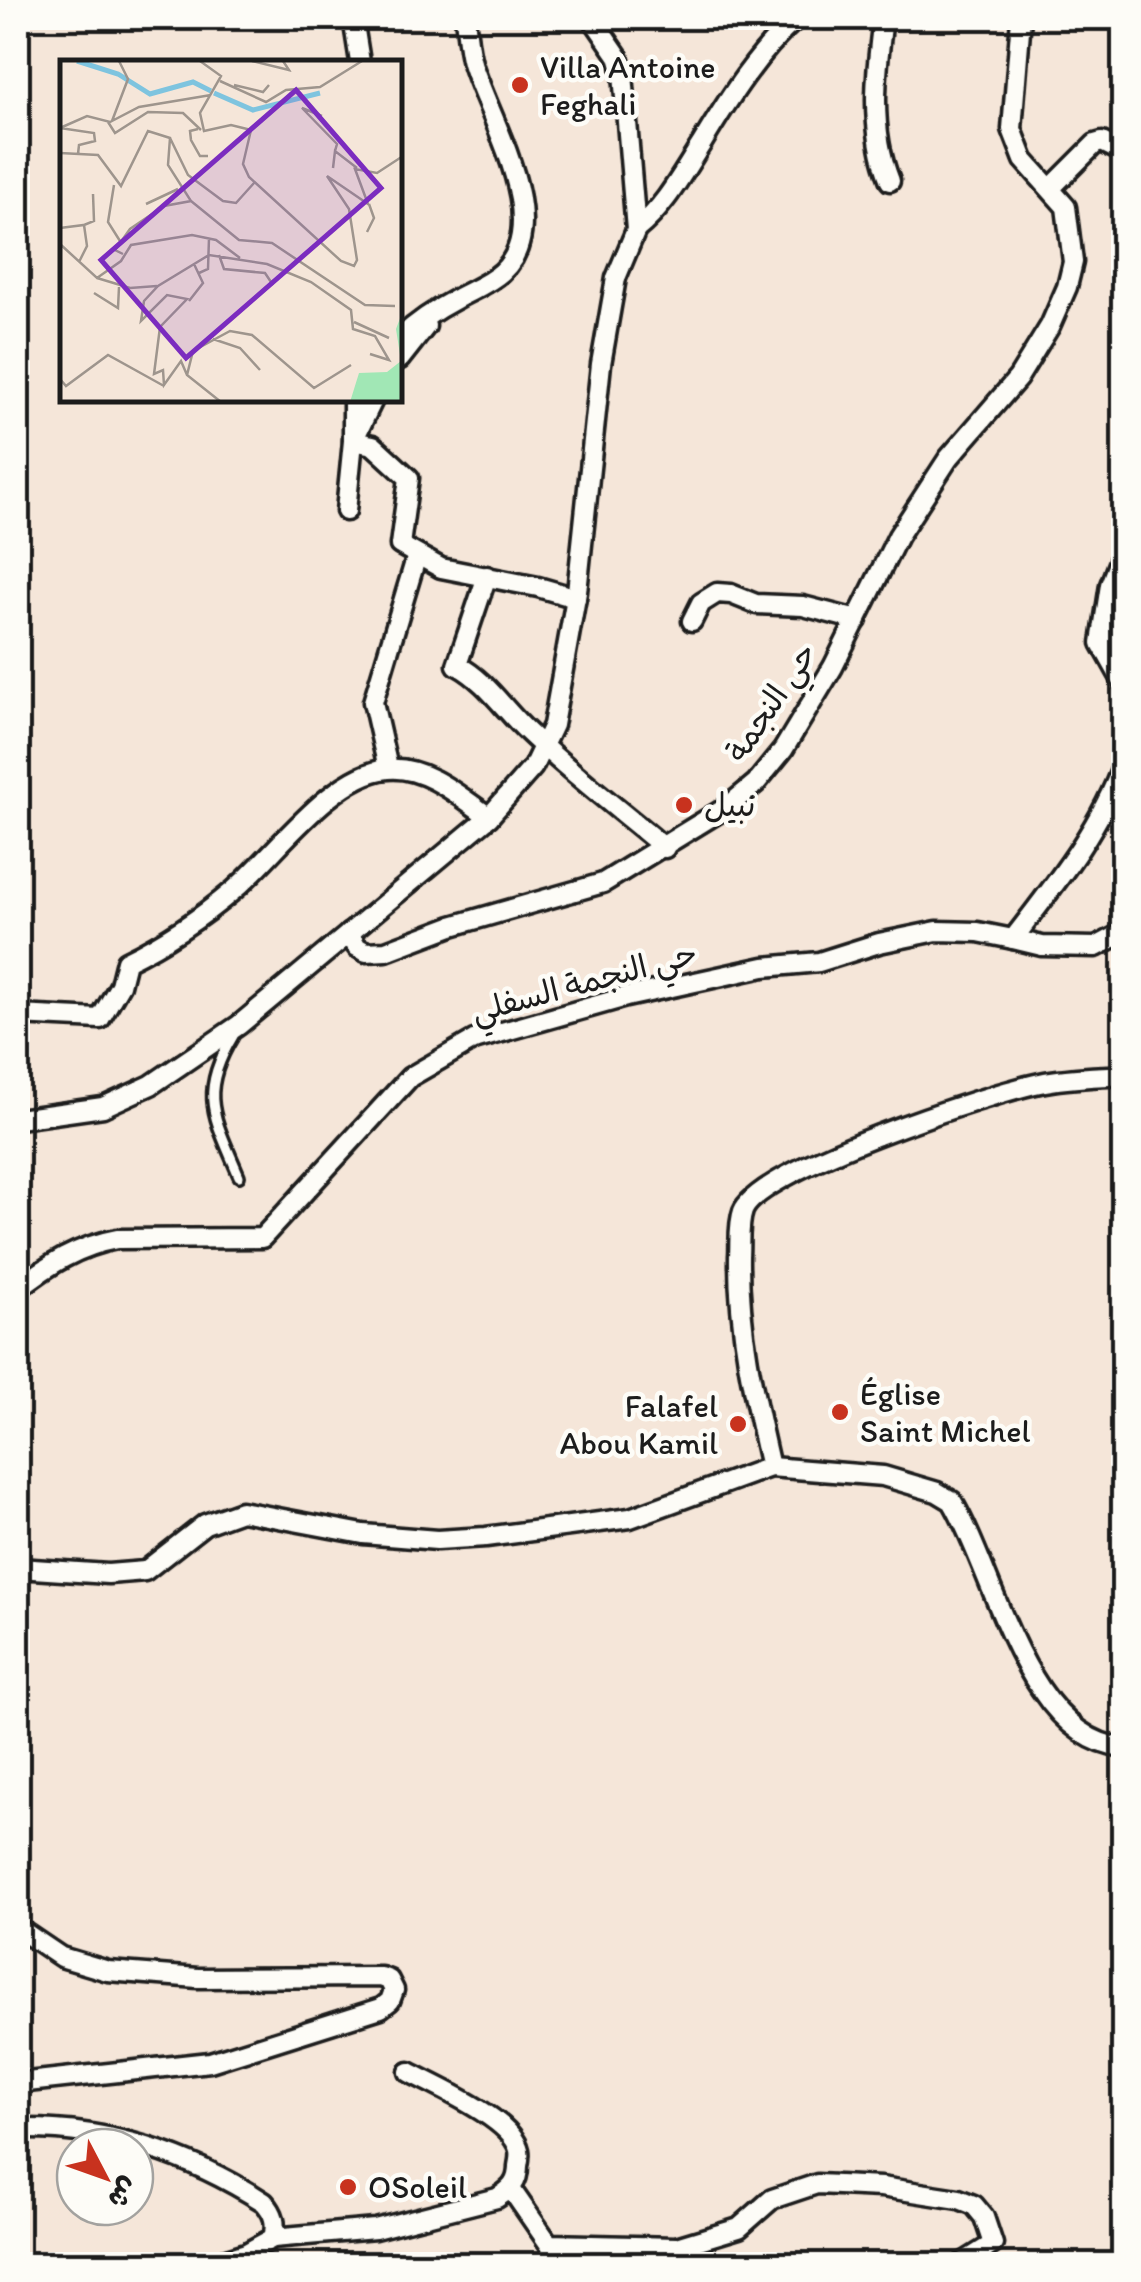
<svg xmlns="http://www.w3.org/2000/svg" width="1141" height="2282" viewBox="0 0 1141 2282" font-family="Itim,'Playpen Sans Arabic',sans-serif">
<rect width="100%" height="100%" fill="#f5e6d9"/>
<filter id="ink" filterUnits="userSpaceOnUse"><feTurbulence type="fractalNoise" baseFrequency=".01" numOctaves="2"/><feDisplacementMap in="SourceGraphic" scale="20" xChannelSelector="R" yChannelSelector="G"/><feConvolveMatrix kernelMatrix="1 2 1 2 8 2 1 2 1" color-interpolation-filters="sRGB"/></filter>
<g filter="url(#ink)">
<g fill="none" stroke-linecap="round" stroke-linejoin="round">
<polyline stroke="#578191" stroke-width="6" points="1097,2264 1115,2250 1124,2235"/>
<defs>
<path id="service" d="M233,1036C197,1095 215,1118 239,1176"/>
<g id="minor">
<polyline points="353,18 360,62"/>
<path d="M883,18C876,72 869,129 890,181"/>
<polyline points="1051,188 1095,144 1102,142 1124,153"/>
<path d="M636,230C665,207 682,174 702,143C729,98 758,52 797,18"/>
<path d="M400,338C416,323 437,309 456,299C472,290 489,284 502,272C555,223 488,117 472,63C468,48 467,32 465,18"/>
<polyline points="400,359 426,326"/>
<polyline points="353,400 353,441 373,445 409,478 400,545 441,568 538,587 576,598"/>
<polyline points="346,511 353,441 373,400"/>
<polyline points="1124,548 1110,585 1101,643 1124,684"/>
<path d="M487,576L457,665C488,682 503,709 529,733C572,774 620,810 665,848"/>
<polyline points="692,621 701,603 717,593 731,594 756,604 803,606 857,620"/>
<path d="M1124,762C1100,829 1056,883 1013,939L1042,946L1096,947L1124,932"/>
<polyline points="388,768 373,702 417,555"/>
<polyline points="349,933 357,947 366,952 386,951 452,926 603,883 727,807 756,783 783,750 833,667 898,536 948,459 1018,378 1050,326 1067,287 1073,262 1066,207 1024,160 1012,129 1021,18"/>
<path d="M18,1015L100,1019L120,985L126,961C165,942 201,918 234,890C275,855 332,774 388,769C425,765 462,798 489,817"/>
<polyline points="18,1119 103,1107 151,1085 239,1025 489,817 533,767 553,725 577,592 601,364 616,278 636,230 623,74 618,56 592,18"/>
<path d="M18,1289C48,1265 78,1246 117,1239L262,1238L410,1077L474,1040L626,997L764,967L819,962L879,943L937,931L978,932L1013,939"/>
<path d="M770,1467C754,1397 738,1328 739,1256C740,1242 738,1225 743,1211C760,1168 991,1093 1040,1083C1068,1077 1096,1077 1124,1075"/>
<path d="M18,1568L108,1574L145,1571L205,1524L241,1511L363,1534L437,1540L486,1537L630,1518L770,1467L883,1476L937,1492L952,1501C995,1572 1026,1739 1124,1748"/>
<polyline points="18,1928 61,1957 108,1971 198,1978 381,1977 389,1980 394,1990 390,2001 381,2008 210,2062 18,2083"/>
<path d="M18,2129C106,2127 189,2154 264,2202C274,2213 277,2223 273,2238L246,2253L211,2264"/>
<polyline points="511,2189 549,2244 676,2247 739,2228 772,2199 817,2184 881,2187 959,2199 974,2205 984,2217 993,2244 961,2264"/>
<path d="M273,2238L375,2229L497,2198C511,2189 518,2183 518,2166C519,2161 520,2155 519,2150C512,2119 437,2087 409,2072"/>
</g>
</defs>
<use href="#service" stroke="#1c1c1c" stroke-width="16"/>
<use href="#minor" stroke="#1c1c1c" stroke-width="25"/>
<use href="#service" stroke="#fdfcf7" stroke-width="9"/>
<use href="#minor" stroke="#fdfcf7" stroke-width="18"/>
</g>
</g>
<g fill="#c8321e" stroke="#fdfcf7" stroke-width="4">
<circle cx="520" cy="85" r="10"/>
<circle cx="684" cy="805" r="10"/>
<circle cx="840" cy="1412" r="10"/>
<circle cx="738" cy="1424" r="10"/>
<circle cx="348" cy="2187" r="10"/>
</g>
<g text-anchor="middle" stroke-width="9" stroke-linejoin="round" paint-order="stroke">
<g font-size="32" fill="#1c1c1c" stroke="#fdfcf7" text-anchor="start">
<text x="540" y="78">Villa Antoine<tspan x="540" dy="37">Feghali</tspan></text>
<text x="704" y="816">نبيل</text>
<text x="860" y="1405">Église<tspan x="860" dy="37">Saint Michel</tspan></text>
<text x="718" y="1417" text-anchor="end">Falafel<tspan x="718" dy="37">Abou Kamil</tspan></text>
<text x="368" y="2198">OSoleil</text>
</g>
<g font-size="32" fill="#1c1c1c" stroke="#fdfcf7">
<text transform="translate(771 702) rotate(-56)" y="11">حي النجمة</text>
<text transform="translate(584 982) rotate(-15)" y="11">حي النجمة السفلي</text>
</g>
</g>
<g transform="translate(60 60)">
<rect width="342" height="342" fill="#f5e6d9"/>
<path d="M342,253V342H290L299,313L327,312L341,301L336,269Z" fill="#a1e7b5"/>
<path fill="none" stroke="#7ec4df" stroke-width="5" d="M17,1L58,14L90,34L133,22L151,31M154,33L193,50L260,33"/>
<path fill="none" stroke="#9e958d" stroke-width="2.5" d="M140,1L161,16L140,53L144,71L171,65L191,70L183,104L189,117L281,201L294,206L297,200L289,149L267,116L308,144L295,109L317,113L343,96M192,1L229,10L223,1M160,21L206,42L226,30L260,27L302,1M174,25L203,32L209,25M262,56L242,48L277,84L275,91M52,61L68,19L59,1M48,62L55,73L88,52L123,53L141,70M0,68L27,56L50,62L79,47L151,35M0,68L34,73L35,81L19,85L18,94M138,69L130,71L131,80L140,96H148M110,78L128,115L163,141L176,143L194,123M0,93L38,95L61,126L88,71L110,78L108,105L131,141L104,146L70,169L55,190L63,194M273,108L275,91L297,108M54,125L48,162L60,181M131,141L179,180L212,183L305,245L335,246M86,144L118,129M24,165L34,161L33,134M0,168L24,165L27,186L19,202M307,172L314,158L309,144M0,184L37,218L61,201L71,185L132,175L156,180L180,198M159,195L164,209L205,213L213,225M139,213L148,209L149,178M37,218L70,228L97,226M34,233L58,248L59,227M129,241L143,223L134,204M294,262L329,278M153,279L180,288L200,310M127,315L133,291L170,271L192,275L254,328L291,305M0,319L6,326L48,295L104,326M161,342L127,315L121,301L104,325L103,310L94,314L100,267L127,239L107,235L81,261L84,241L98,226L149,195L207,204L251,222L291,250L293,269L315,276L329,300L310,294"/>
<path fill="#7b2cbf" fill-opacity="0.15" stroke="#7b2cbf" stroke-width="5" d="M236,30L321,128L126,298L41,200Z"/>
<rect width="342" height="342" fill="none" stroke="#1c1c1c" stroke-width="5"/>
</g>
<rect width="1141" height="2282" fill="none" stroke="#fdfcf7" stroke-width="60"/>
<rect x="30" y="30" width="1081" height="2222" fill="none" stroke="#1c1c1c" stroke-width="4" filter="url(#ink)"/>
<g transform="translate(105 2177) rotate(131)"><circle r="48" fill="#fdfcf7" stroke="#a3a29f" stroke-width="2.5"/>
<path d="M0-8L18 38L0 25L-18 38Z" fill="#c8321e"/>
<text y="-15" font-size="28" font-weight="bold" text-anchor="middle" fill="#1c1c1c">ش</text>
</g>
</svg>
